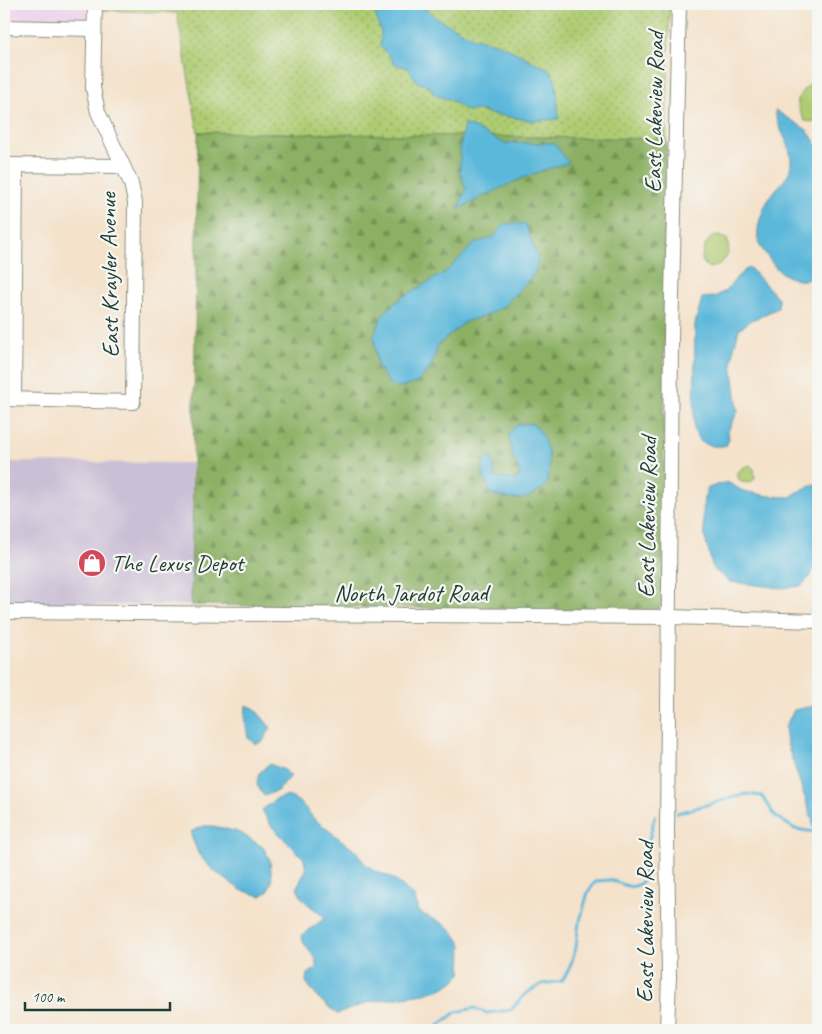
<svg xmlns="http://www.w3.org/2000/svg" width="822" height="1034" viewBox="0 0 822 1034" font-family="Caveat,sans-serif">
<defs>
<pattern id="grass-dots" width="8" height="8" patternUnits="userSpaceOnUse" patternTransform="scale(1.25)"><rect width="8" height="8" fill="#afcc72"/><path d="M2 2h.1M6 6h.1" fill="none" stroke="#8ea75e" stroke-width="1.8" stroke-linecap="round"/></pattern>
<pattern id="forest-firs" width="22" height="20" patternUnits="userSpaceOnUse" patternTransform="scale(1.25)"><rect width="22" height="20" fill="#8bb064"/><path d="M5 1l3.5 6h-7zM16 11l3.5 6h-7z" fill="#719053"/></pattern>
</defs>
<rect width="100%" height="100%" fill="#f6f6f2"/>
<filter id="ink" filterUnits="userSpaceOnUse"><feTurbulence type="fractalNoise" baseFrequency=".02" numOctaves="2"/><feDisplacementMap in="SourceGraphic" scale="10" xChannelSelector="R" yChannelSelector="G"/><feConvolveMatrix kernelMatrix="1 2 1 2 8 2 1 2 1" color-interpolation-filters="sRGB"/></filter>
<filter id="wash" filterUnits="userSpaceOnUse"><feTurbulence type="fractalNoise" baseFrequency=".0096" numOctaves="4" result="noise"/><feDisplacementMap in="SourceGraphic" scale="20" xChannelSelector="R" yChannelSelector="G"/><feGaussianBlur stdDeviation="1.12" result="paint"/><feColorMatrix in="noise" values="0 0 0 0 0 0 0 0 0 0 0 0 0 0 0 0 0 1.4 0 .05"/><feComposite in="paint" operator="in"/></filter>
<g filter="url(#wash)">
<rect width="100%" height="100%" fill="#f4e2cb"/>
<polygon fill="#ecd1ea" points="4,4 87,4 87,22 4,21"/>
<polygon fill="#cbbfd5" points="4,462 192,463 191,605 4,605"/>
<g fill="url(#grass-dots)" stroke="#678453">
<polygon points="100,4 670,4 666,139 198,132 177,13 100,10"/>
<polygon points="818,580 818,611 811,611"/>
</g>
<polygon fill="url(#forest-firs)" stroke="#55764c" points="198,132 666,139 663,596 660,608 651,611 191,605"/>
<g fill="#afcc72" stroke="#678453">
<path d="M811,84H818V116L815,122L805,121C796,105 793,96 811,84Z"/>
<path d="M714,236H719L727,239C732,254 725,264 710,268L705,265L702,260C703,250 705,242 714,236Z"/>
<path d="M750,465L754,469L755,478L751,483L741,482C733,472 741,468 750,465Z"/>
</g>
<g fill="#5cb8da" stroke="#3e7a87">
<polygon points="372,4 418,4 418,6 426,9 436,18 474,38 499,44 550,70 555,79 557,92 559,119 534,121 491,114 478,110 467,111 450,100 435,95 430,87 417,82 408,68 394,64 388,54 380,47 381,32"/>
<path d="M775,110L807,130L818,146V275C809,281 799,282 789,277C777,272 773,264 765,253C763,250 760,247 759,244C754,229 764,204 773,193C781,183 792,175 791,160C790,140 776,128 775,110Z"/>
<path d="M464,124L474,128L504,143H554L569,163C530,171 494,192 458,209L466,189L460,172V149Z"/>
<polygon points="517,223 526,224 530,237 538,259 535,273 504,306 490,314 465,322 438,345 431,367 418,382 403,387 394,387 389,384 377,365 374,336 381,318 386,311 401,298 447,271 475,243 494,237 504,224"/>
<polygon points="749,267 779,299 778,308 752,320 739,329 734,348 732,362 738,411 728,431 729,439 726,446 712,446 699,441 694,430 695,324 702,298 714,297 726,291 737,277"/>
<path d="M529,423L536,426L543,437L548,451L549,468L547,484C527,502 517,502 491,494L483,476V460L492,458L496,478L516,480C524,471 514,463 512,453C510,447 510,439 509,433L517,425Z"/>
<polygon points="727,482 743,491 769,496 790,497 803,489 818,483 818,555 811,576 801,586 782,588 730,582 713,569 705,538 703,515 704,498 708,488"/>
<polygon points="246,705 254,708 271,728 263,741 256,744 248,738 245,721"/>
<polygon points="818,705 818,825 813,822 787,744 785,727 794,710"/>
<polygon points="269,764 285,770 291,776 279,790 264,796 257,785 259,773"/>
<path d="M286,796C298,798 306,808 313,818L358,853L364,863L375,871L391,877L400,884L415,897L418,912L444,924L452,930L462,945L461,974L453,982L441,989L424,994L370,1002L337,1014L318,998L306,982L307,975L316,968V959L310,952L303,942L302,935L325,918C314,907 301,903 297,887L306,870L304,859L272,827L262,810L276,799Z"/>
<polygon points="204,826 213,826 239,832 263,847 270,860 272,881 268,891 261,896 241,890 214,871 199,855 191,836 192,831"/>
</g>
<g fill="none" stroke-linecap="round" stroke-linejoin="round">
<g stroke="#5cb8da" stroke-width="3">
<polyline points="677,813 746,794 762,796 775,816 795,829 815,832 813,822"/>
<path d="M436,1030L439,1025L456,1012L474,1008L487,1013L511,1010L525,994L542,984L562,981L570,967L576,947L578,928L588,892L596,881C600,881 605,880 609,880C622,882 631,893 643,881L645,855L655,816"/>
</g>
</g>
</g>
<g filter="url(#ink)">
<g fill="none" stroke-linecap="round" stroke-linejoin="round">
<defs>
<g id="minor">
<polyline points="4,27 94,29"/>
<polyline points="4,165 123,166"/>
<polyline points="4,399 133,402 135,202 131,183 98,112 93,88 95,4"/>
<polyline points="14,399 16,165"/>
<polyline points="4,612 669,617 818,621"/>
<polyline points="667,1030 669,977 667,834 671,338 679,4"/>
</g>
</defs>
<use href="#minor" stroke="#8a9080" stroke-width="16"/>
<use href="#minor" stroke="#fff" stroke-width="14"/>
</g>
</g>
<defs>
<symbol id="shop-disc" viewBox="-11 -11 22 22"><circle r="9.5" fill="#d1495b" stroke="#f6f6f2"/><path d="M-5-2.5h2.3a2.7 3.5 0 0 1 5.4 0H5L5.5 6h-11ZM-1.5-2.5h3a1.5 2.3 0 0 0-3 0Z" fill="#fff"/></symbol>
</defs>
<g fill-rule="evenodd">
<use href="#shop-disc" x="76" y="547" width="32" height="32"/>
</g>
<g text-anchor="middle" stroke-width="4.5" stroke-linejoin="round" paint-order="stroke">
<g font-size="24" fill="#1f3d34" stroke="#f6f6f2">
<text transform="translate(654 112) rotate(-89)" y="8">East Lakeview Road</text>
<text transform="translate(109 275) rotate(-91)" y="8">East Krayler Avenue</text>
<text transform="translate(647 517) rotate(-89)" y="8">East Lakeview Road</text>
<text x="411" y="601">North Jardot Road</text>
<text transform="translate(645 922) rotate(-90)" y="8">East Lakeview Road</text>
</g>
<g font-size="24" fill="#1f3d34" stroke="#f6f6f2" text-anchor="start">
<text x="111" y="571">The Lexus Depot</text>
</g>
</g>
<rect width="822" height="1034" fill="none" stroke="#f6f6f2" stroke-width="20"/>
<path d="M25 1002v8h145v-8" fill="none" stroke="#1f3d34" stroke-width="2.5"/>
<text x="32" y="1002" font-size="15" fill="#1f3d34" stroke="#f6f6f2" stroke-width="4" paint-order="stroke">100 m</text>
</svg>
